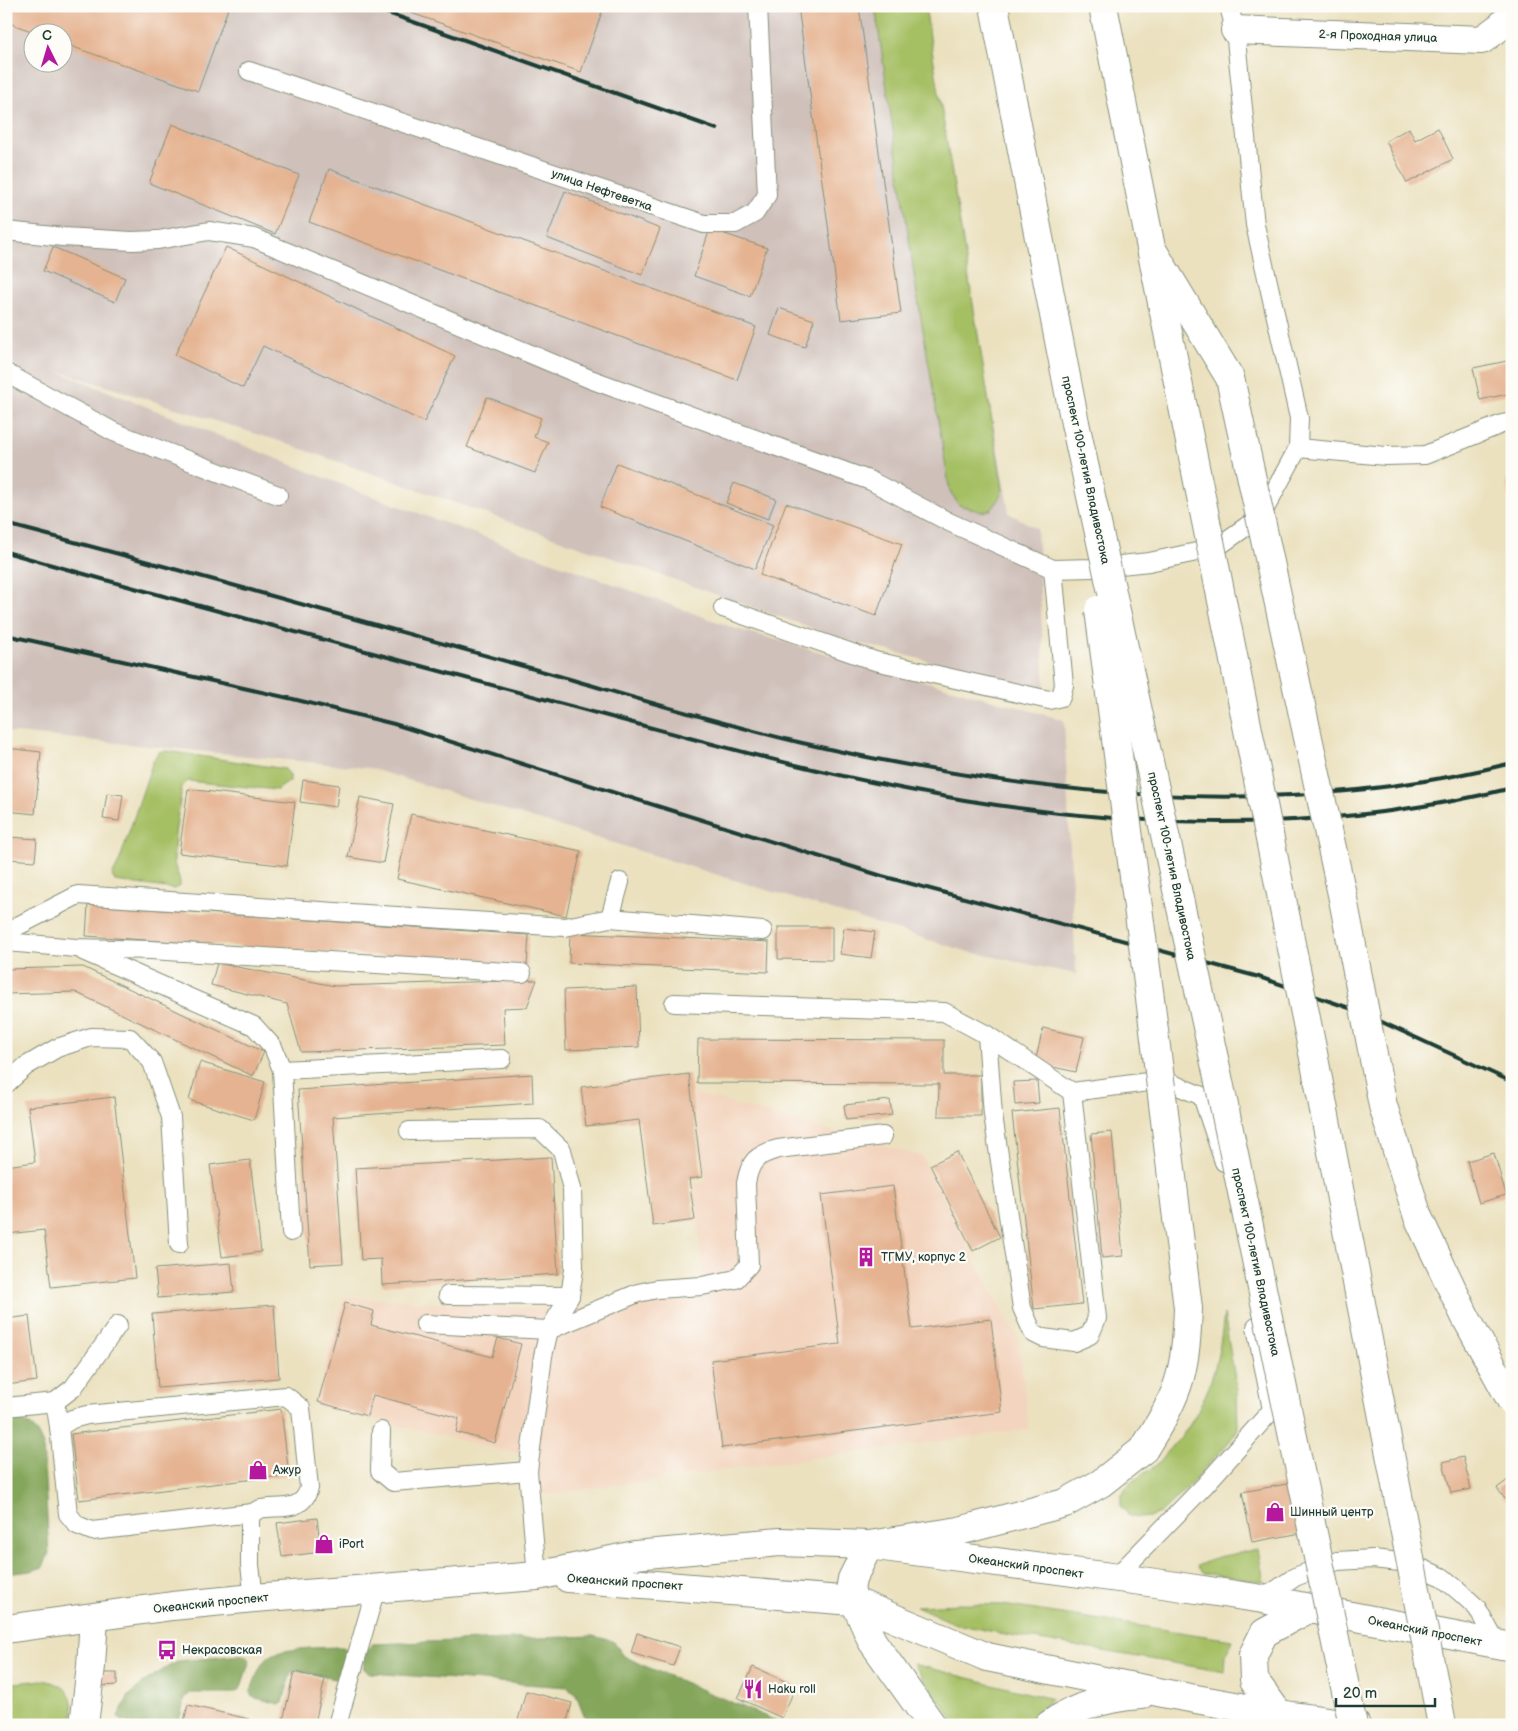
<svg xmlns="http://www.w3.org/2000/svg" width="1518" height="1731" viewBox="0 0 1518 1731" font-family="'Balsamiq Sans',sans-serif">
<rect width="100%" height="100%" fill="#fdfcf7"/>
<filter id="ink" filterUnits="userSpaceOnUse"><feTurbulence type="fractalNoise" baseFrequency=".02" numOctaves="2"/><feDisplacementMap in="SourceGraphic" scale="10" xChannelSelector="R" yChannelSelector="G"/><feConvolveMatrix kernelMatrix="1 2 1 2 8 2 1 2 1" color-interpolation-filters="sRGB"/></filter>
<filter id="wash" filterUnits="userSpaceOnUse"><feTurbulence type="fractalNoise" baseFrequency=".0096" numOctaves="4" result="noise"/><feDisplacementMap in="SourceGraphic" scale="20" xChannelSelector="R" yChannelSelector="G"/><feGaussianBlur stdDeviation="1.12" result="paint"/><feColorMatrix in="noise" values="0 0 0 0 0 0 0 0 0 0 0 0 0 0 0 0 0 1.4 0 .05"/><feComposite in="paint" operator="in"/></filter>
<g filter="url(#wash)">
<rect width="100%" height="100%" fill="#ebe1bf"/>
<polygon fill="#f3d4be" points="693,1093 922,1156 969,1250 1018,1338 1029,1429 526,1497 523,1455 315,1405 343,1297 543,1309 705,1299 694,1184 706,1182"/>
<path fill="#cfc0ba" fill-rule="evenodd" d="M6,6H920L1009,513L1037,529L1045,691L843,639L279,441L52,369L363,493L737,629L1064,720L1076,974L965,951L369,768L6,732ZM32,32H62V62H32Z"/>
<g fill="#a5bf64" stroke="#627e4c">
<polygon points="875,6 925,6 1003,490 998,501 991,510 982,512 959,505 950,491 917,294"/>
<path d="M167,751L285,769L290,775V781L277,790L188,781L182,787C179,811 173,836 174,860C174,870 181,876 180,886L174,889L115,881L112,876L119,862L153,761L158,752Z"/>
<path d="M1224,1314L1237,1391L1238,1429L1229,1442L1193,1482L1160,1513L1149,1517L1140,1518L1128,1514L1121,1507C1118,1480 1147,1477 1161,1460C1171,1447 1184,1435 1192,1421C1213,1386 1220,1353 1224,1314Z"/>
<polygon points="1258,1549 1264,1582 1203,1573 1197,1566 1218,1557"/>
<polygon points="960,1604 1003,1605 1232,1640 1226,1655 1225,1672 999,1633 956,1624 916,1606"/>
<polygon points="913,1664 1052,1699 1023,1725 957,1725"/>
<path d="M42,1680C71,1685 75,1696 72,1725H6V1684Z"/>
</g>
<g fill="#84a65a" stroke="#527247">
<path d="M18,1420C34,1425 36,1429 43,1445L49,1553L43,1567L31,1571L6,1574V1421Z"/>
<path d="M593,1636L613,1641L624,1656L640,1664L786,1725H588L576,1694L567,1687L370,1673L364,1669C362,1659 366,1653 372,1644Z"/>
<path d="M337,1647H343C352,1655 346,1667 343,1677L335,1679L297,1670L292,1671L290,1675L283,1703L279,1704L252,1697L250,1692C255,1682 258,1668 265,1660C276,1647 320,1648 337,1647Z"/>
<polygon points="241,1655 247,1656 250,1660 240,1690 234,1693 190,1693 185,1698 178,1725 137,1725 120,1720 118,1716 129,1696 144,1682 171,1665 180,1661"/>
</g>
<g id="blocks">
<g fill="#e5b391">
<polygon points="6,6 229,6 198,91 62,43 62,32 34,32 6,22"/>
<polygon points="391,6 604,6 581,72"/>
<polygon points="798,6 859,6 901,313 841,320"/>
<polygon points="172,124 299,175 275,234 149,183"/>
<polygon points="1409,128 1415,140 1438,128 1453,159 1407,183 1386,141"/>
<polygon points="329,169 756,327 737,380 309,222"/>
<polygon points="565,191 660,229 642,275 547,238"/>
<polygon points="710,229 767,248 750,296 694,276"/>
<polygon points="53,247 125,278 115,302 43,271"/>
<polygon points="226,247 455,356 424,422 263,346 243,388 175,355"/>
<polygon points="779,308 814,320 805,347 770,335"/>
<polygon points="1512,360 1512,393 1480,400 1473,368"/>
<polygon points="487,397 541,418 534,437 548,442 535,473 467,447"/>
<polygon points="617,463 773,525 755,569 600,507"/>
<polygon points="1512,480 1512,508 1511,508 1506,481"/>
<polygon points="734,483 776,499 768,519 726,503"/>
<polygon points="786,503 902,544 876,616 760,575"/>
<polygon points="6,748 41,752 35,814 6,811"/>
<polygon points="303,780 339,785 336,807 300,802"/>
<polygon points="188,789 295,802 287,866 179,853"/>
<polygon points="107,793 123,795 119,821 103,819"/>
<polygon points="360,797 394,804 383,863 348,857"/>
<polygon points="411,814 581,851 566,916 397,879"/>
<polygon points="9,837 37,839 35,861 8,859"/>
<polygon points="88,905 529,935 527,966 86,936"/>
<polygon points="778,927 832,927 832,960 778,959"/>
<polygon points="844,928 875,932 871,958 840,954"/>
<polygon points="570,933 769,942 768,972 569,963"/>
<polygon points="217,963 335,986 537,980 527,1007 503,1008 505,1045 301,1052 287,1004 211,985"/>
<polygon points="83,967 264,1052 253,1076 75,992 6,994 6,969"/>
<polygon points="637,987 639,1047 566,1050 564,990"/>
<polygon points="1043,1028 1084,1037 1076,1072 1035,1063"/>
<polygon points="698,1039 944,1040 944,1075 981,1075 981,1116 938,1116 939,1084 697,1083"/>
<polygon points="200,1062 265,1082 254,1120 189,1100"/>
<polygon points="532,1074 533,1103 333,1117 343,1263 310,1265 298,1090"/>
<polygon points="689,1074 702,1177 689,1179 695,1220 653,1226 639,1120 586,1126 581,1087"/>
<polygon points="1037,1081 1039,1103 1015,1105 1013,1082"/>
<polygon points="114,1097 135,1278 51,1287 44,1230 7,1234 6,1166 35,1162 28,1107"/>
<polygon points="890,1100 892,1115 846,1120 844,1105"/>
<polygon points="1060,1108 1082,1304 1034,1309 1012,1113"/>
<polygon points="1112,1132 1123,1256 1102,1258 1091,1134"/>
<polygon points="957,1152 1000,1237 973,1251 930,1165"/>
<polygon points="1494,1153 1506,1195 1479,1203 1467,1161"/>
<polygon points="551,1157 558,1274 382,1285 381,1259 361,1260 355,1168"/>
<polygon points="250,1160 261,1252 222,1257 210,1165"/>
<polygon points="893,1186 912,1329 991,1319 1002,1412 722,1448 711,1360 840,1344 821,1195"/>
<polygon points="231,1263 234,1292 158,1298 155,1269"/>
<polygon points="345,1303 374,1311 371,1325 492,1357 498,1338 521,1344 495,1443 456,1432 459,1418 373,1395 367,1416 318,1402"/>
<polygon points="274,1305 279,1378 158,1388 152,1314"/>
<polygon points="29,1316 37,1381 6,1385 6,1319"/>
<polygon points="281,1409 289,1475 79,1500 71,1434"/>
<polygon points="1463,1457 1471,1489 1451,1493 1443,1462"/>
<polygon points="1512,1477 1512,1509 1497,1488"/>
<polygon points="1298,1482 1307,1532 1252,1542 1242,1492"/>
<polygon points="317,1518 321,1552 282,1557 277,1523"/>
<polygon points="637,1633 680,1647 673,1666 631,1653"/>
<polygon points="753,1667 796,1686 782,1718 738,1698"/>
<polygon points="294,1672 325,1679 315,1723 308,1721 308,1725 300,1725 283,1721"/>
<polygon points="103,1673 117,1673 117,1685 103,1686"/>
<polygon points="526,1691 572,1703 566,1725 517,1724"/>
<polygon points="188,1705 249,1719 247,1725 183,1725"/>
</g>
</g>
</g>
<g filter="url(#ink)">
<use href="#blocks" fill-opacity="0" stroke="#858f7a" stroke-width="1"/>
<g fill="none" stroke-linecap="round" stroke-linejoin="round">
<defs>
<g id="lane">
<polyline points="249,71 704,224 735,224 755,213 767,195 758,6"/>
<polyline points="6,231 63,237 132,241 158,240 209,231 254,238 590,379 871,481 949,522 1053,569 1092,568 1149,562 1216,548 1261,516 1298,448 1299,418 1255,225 1235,30 1229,6"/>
<polyline points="6,373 114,432 278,495"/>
<polyline points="1298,448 1386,456 1425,455 1502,424 1512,422"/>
<polyline points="723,608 875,661 1049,700 1061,697 1064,685 1053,569"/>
<polyline points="610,918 763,931"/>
<polyline points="6,932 78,895 565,927 610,918 620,882"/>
<polyline points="6,942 76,948 151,950 522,973"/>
<polyline points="83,951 254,1026 273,1047 282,1070 291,1232"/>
<polyline points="674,1003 944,1012 987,1035 1072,1092 1163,1080 1202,1096 1224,1162"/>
<polyline points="987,1035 993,1115 1022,1308 1033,1333 1043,1338 1074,1342 1090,1335 1097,1318 1072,1092"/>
<polyline points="282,1070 502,1059"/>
<polyline points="6,1084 26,1066 57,1048 91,1037 130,1038 152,1062 171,1117 179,1244"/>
<polyline points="409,1131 540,1129 562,1150 572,1189 574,1269 570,1296 549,1330 543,1356 528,1471 537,1576"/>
<polyline points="448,1295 570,1296"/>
<path d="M425,1324L549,1330L638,1293L657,1289L702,1286L736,1279L749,1265L746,1183C750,1161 756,1155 778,1149L883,1136"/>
<polyline points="55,1402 59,1427 68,1514 77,1525 92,1531 252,1513"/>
<polyline points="6,1407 55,1402 73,1388 118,1325"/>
<path d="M59,1427L72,1419L87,1415L286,1396L301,1408L309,1488C300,1522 258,1496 250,1518V1565L254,1598"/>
<polyline points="381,1431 380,1471 393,1482 528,1471"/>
<polyline points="1115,1578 1205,1485 1272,1410 1256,1327"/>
<polyline points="1263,1599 1295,1577 1337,1561 1373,1559 1409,1563 1442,1577 1460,1592 1477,1608 1497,1644"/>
<polyline points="337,1725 376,1588"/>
</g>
<g id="street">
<polyline points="1235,30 1482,40 1501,26 1512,14"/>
<polyline points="84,1725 91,1666 94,1618"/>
</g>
<g id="primary">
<polyline points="869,1545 852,1579 850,1591 872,1641 932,1725"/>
<polyline points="568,1578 853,1601 987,1657 1168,1694 1279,1714 1356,1725"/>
<polyline points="6,1629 172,1606 254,1598 537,1576 635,1555 780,1542 869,1545 1156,1583 1263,1599 1512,1647"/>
<polyline points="1279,1714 1254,1680 1253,1655 1264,1633 1308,1609"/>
<path d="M1049,1725C1075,1706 1110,1697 1141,1695"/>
</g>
<g id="highway">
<polyline points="994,6 1075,423"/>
<polyline points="1103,6 1151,248"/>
<polyline points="869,1545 959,1531 1065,1503 1101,1483 1144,1449"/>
</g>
</defs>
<use href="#lane" stroke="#858f7a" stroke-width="20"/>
<use href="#street" stroke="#858f7a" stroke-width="30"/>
<use href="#primary" stroke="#858f7a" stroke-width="30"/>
<use href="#highway" stroke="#858f7a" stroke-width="30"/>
<use href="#lane" stroke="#fff" stroke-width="18"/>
<use href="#street" stroke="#fff" stroke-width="28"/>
<use href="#primary" stroke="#fff" stroke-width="28"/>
<use href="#highway" stroke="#fff" stroke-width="28"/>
<g stroke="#1f3d34" stroke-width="4">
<polyline points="368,6 717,129"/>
<path d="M6,524C191,572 375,625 559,676C639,699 718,723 798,742C1030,796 1277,822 1512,763"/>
<path d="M6,552C185,603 365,651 544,699C664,731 783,765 905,789C1103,829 1314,837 1512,788"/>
<polyline points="6,635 293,699 394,724 882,876 1259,977 1358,1011 1512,1082"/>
</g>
<defs>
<polyline id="primary-bridge" points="1153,251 1230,378 1343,899 1383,1106 1418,1217 1465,1316 1512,1402"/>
<g id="highway-bridge">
<polyline points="1151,248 1313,1053 1442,1725"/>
<polyline points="1075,423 1218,1077 1353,1725"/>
<path d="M1099,610L1151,1006L1188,1308C1187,1331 1186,1354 1180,1377C1173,1403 1158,1426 1144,1449"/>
</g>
</defs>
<use href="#primary-bridge" stroke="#858f7a" stroke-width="30" stroke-linecap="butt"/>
<use href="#highway-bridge" stroke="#858f7a" stroke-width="30" stroke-linecap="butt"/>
<use href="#primary-bridge" stroke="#fff" stroke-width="28"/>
<use href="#highway-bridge" stroke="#fff" stroke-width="28"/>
</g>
</g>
<defs>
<symbol id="building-bare" viewBox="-9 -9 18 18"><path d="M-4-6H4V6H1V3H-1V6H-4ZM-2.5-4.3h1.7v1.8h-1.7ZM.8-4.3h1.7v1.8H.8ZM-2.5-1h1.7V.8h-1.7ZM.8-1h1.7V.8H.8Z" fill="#b5179e" stroke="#fdfcf7" stroke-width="2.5" paint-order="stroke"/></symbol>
<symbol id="shop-bare" viewBox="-9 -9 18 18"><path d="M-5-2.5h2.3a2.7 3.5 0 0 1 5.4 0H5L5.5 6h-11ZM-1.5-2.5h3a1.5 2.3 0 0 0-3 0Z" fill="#b5179e" stroke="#fdfcf7" stroke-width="2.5" paint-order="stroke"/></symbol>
<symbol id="bus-bare" viewBox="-9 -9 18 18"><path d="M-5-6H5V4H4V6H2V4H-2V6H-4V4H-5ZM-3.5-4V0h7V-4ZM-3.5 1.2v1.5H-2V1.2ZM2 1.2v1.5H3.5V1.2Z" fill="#b5179e" stroke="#fdfcf7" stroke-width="2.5" paint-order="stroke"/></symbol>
<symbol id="restaurant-bare" viewBox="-9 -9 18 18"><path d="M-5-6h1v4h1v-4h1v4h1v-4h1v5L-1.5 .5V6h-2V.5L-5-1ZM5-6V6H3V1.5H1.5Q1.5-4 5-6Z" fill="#b5179e" stroke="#fdfcf7" stroke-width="2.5" paint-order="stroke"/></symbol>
</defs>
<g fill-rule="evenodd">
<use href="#building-bare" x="852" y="1243" width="28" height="28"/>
<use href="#shop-bare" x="244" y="1456" width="28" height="28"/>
<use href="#shop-bare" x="1261" y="1498" width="28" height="28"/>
<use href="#shop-bare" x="310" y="1530" width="28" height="28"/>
<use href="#bus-bare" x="153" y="1636" width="28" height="28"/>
<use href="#restaurant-bare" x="739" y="1675" width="28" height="28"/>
</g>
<g text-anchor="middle" stroke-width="4.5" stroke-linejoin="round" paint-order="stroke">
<g font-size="12" fill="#1f3d34" stroke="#fdfcf7">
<text transform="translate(1378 36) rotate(2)" y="4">2-я Проходная улица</text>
<text transform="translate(602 190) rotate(19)" y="4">улица Нефтеветка</text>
<text transform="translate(1086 470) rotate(78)" y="4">проспект 100-летия Владивостока</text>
<text transform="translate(1172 866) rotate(78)" y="4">проспект 100-летия Владивостока</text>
<text transform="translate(1256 1262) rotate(78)" y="4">проспект 100-летия Владивостока</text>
<text transform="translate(1026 1566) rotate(8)" y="4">Океанский проспект</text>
<text transform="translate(625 1582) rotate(4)" y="4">Океанский проспект</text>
<text transform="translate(211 1603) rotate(-6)" y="4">Океанский проспект</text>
<text transform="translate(1425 1631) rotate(11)" y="4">Океанский проспект</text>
</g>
<g font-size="12" fill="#1f3d34" stroke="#fdfcf7" text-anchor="start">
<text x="881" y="1261">ТГМУ, корпус 2</text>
<text x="273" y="1474">Ажур</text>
<text x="1290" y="1516">Шинный центр</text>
<text x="339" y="1548">iPort</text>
<text x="182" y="1654">Некрасовская</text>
<text x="768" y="1693">Haku roll</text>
</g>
</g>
<rect width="1518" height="1731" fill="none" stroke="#fdfcf7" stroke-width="25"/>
<g transform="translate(48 48) rotate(355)"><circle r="24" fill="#fdfcf7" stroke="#a4b0a9"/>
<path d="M0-4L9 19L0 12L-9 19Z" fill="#b5179e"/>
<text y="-8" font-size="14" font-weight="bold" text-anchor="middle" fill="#1f3d34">С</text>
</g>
<path d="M1336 1698v8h99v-8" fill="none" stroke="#1f3d34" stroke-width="2.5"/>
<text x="1343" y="1698" font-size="15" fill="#1f3d34" stroke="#fdfcf7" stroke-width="4" paint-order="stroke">20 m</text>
</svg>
